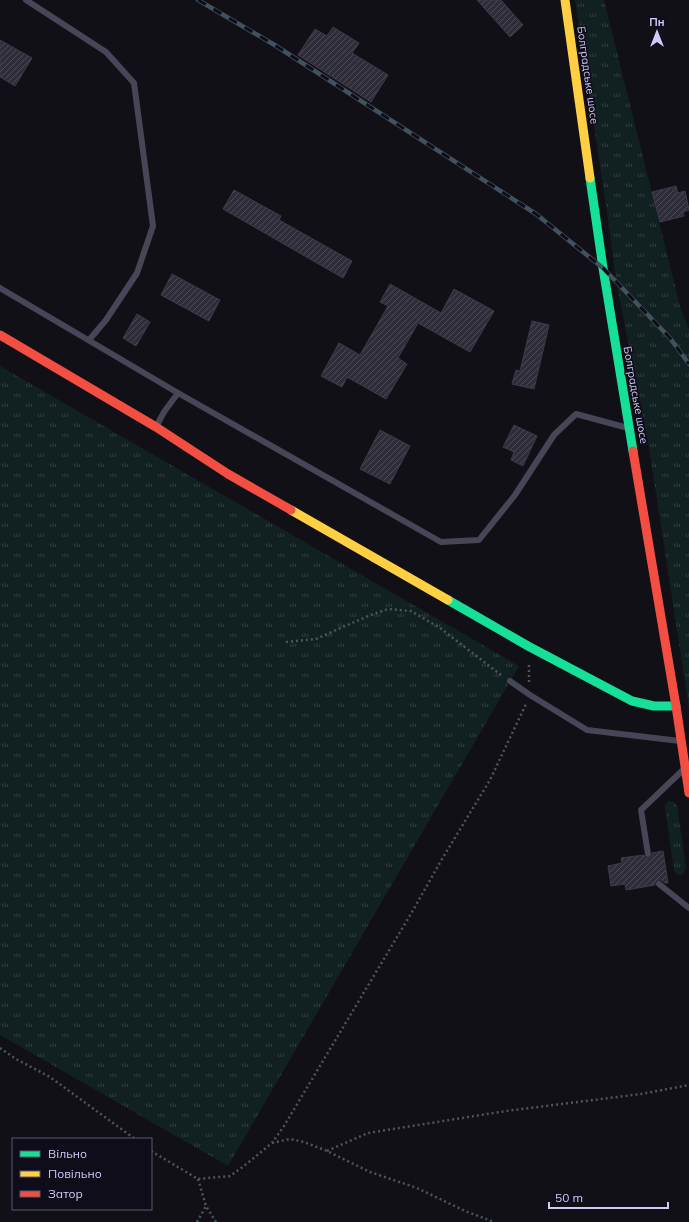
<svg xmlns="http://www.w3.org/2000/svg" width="689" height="1222" viewBox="0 0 689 1222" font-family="Mulish,sans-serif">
<defs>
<pattern id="grass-tufts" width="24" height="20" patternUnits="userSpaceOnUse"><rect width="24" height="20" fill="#112021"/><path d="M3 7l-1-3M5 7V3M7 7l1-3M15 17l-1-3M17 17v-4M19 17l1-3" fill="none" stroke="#333f42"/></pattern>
<pattern id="building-hatch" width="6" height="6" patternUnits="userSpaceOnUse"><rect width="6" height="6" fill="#2f2d39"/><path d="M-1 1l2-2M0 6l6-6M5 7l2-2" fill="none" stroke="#4c4a56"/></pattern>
</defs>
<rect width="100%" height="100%" fill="#111017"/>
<g fill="url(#grass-tufts)">
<polygon points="575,0 604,0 681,310 689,329 689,708 648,442 616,281 608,219"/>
<polygon points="0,366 519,666 228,1166 0,1035"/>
<path d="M668,801C673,801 675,802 677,806L686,868C684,876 677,877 674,870L665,807L666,804Z"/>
</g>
<g fill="url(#building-hatch)" stroke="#3e3a4a">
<polygon points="477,0 501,0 523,25 510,37"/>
<polygon points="333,27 359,43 352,53 388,75 371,102 298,55 315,29 327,36"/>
<polygon points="0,40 32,58 15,86 0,77"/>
<polygon points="676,186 678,193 685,191 689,210 683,212 684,216 660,222 652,192"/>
<polygon points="234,190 281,216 279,220 352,261 343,278 223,209"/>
<polygon points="172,274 220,300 209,321 161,295"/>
<polygon points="390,284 441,313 454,289 494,311 470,352 418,323 398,358 407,364 386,399 347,377 342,387 321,376 339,343 360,355 388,306 380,302"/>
<polygon points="137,314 150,322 136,346 123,338"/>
<polygon points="532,321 549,325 534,389 512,384 516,370 520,371"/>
<polygon points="514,425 537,436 523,466 511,460 514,452 503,447"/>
<polygon points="380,430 410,446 390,484 360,469"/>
<polygon points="663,851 668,883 665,883 661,880 658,880 655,882 655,885 626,890 625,884 611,886 608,866 622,863 621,858 644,855 646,858 649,858 652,856 652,853"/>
</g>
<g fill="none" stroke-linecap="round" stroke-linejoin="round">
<g stroke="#4a5660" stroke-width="2.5" stroke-dasharray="2 3" stroke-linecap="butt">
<polyline points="286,642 316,639 368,616 388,609 411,611 440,628 501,675"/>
<polyline points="529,665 529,682"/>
<polyline points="0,1048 16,1059 50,1077 135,1139"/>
<polyline points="272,1143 290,1139 304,1142 327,1151 370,1172 417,1188 465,1211 494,1222"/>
<polyline points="151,1151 198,1179 230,1176 244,1166 272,1143 284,1126 412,912 442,859 490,780 526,704"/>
<polyline points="327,1151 368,1133 506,1111 641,1094 689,1085"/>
<polyline points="198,1179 206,1206 216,1222"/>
<polyline points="197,1222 206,1206"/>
</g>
<g stroke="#474656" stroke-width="6">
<polyline points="26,0 106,52 134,83 153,226 137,273 106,320 89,340"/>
<polyline points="0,288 178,393 441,542 479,540 515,495 554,435 576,414 628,428"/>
<polyline points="157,425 164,412 178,393"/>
<polyline points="510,681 530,695 587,730 680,741"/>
<polyline points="648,854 641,810 683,770"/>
<polyline points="659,884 689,908"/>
</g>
<g stroke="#16e098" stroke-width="9">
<polyline points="590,178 603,268 633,451"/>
<polyline points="448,600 528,646 632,701 654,706 676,706"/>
</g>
<g stroke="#ffcf43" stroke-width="9">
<polyline points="565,0 590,178"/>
<polyline points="291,510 448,600"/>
</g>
<g stroke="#f24e42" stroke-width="9">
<polyline points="0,335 156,427 228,474 291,510"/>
<polyline points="633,451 676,706 689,793"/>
</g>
<defs>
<polyline id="rail" points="198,0 273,44 536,214 603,268 670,338 689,364"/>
</defs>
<use href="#rail" stroke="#41515e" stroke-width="4.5"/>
<use href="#rail" stroke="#0f0d1a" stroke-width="3" stroke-dasharray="9" stroke-linecap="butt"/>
</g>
<g text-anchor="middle" stroke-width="3" stroke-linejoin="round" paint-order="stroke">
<g font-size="11" fill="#d2cbf9" stroke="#0f0d1a">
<text transform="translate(588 75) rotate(82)" y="4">Болградське шосе</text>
<text transform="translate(636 395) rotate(80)" y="4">Болградське шосе</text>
</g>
</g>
<rect x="12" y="1138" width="140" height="72" fill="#0f0d1a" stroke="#5d5973"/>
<rect x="20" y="1151" width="20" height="6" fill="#16e098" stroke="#5d5973"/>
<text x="48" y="1158" font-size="12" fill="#d2cbf9">Вільно</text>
<rect x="20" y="1171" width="20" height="6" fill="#ffcf43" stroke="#5d5973"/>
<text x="48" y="1178" font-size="12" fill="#d2cbf9">Повільно</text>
<rect x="20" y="1191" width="20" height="6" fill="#f24e42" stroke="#5d5973"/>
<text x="48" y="1198" font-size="12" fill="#d2cbf9">Затор</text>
<g transform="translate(657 32)" stroke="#0f0d1a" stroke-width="3" paint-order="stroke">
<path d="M0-3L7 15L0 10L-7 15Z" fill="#d2cbf9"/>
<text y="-6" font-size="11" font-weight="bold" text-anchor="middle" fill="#d2cbf9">Пн</text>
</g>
<path d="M549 1202v6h119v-6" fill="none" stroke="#d2cbf9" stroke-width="2"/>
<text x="555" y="1202" font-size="12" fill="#d2cbf9" stroke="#0f0d1a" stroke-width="3" paint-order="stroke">50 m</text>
</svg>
